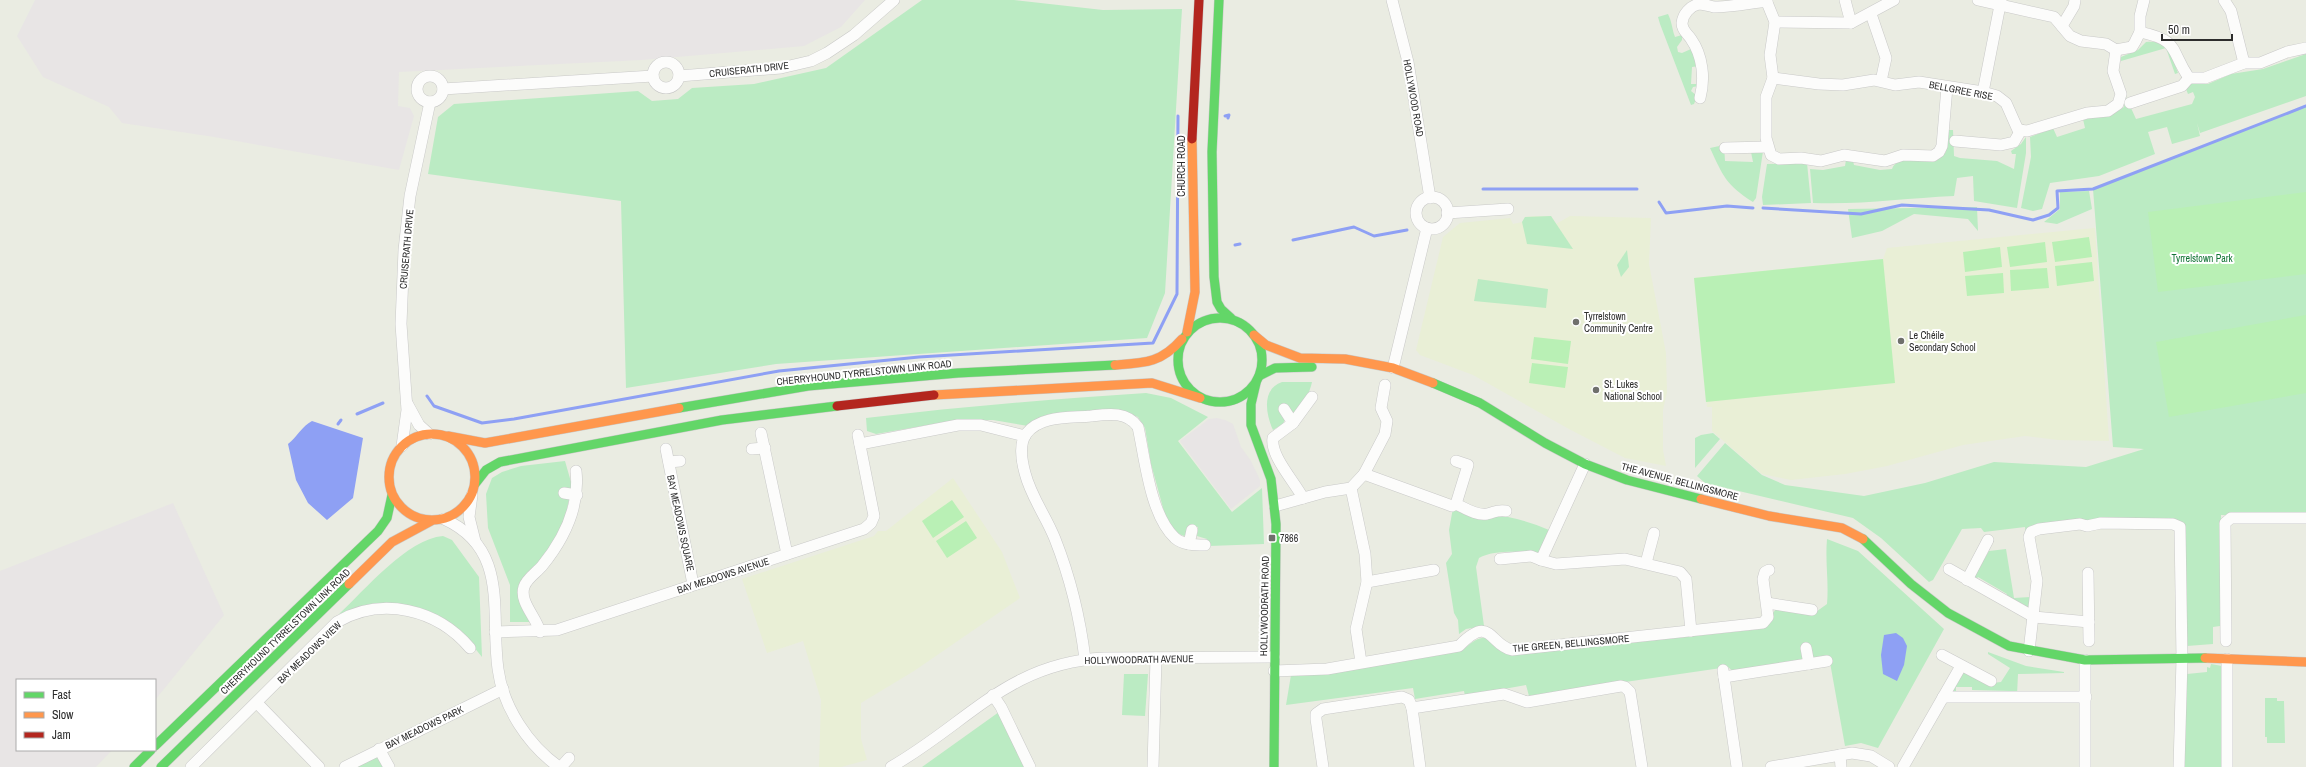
<svg xmlns="http://www.w3.org/2000/svg" width="2306" height="767" viewBox="0 0 2306 767" font-family="'Archivo Narrow',sans-serif">
<rect width="100%" height="100%" fill="#eaece2"/>
<g fill="#e8e5e5">
<polygon points="35,0 865,0 841,27 804,46 642,60 399,72 398,106 410,108 414,116 399,170 214,137 122,123 109,107 43,77 17,36"/>
<polygon points="1217,418 1225,420 1233,424 1241,447 1251,461 1260,480 1260,486 1231,509 1180,441 1209,419"/>
<polygon points="173,503 224,615 155,700 155,680 17,680 17,750 112,750 96,767 0,767 0,571"/>
</g>
<g fill="#e9efd6">
<polygon points="1533,216 1551,216 1556,224 1570,216 1651,218 1649,264 1666,353 1667,392 1663,410 1663,450 1666,466 1625,458 1569,429 1473,375 1420,355 1416,350 1443,237 1460,223 1510,218 1513,224 1522,222 1525,217"/>
<polygon points="2095,228 2109,441 2058,440 2025,436 1963,445 1887,466 1845,474 1791,480 1762,474 1712,431 1712,407 1707,407 1694,278 1883,259 1887,248"/>
<polygon points="953,478 1002,552 1020,598 914,671 861,703 861,739 867,760 841,767 819,767 821,700 803,641 767,653 742,579 874,536 878,531 886,531"/>
</g>
<g fill="#bbebc3">
<polygon points="922,0 1014,0 1103,10 1182,9 1165,293 1147,338 776,364 626,388 621,201 428,174 438,117 454,104 638,91 652,101 678,99 692,88 754,84 826,68"/>
<path d="M1668,14C1672,22 1672,29 1675,37L1682,35V40L1677,47L1678,52L1682,53L1691,49L1699,66L1692,67L1691,84H1699V86L1693,87L1691,91L1697,96L1694,104L1691,105L1660,24L1658,17Z"/>
<path d="M2146,42C2169,39 2172,55 2178,73L2175,74L2166,48L2121,61V57L2138,50Z"/>
<path d="M2306,54V96L2200,133L2197,123L2200,136L2172,144L2167,127L2148,132L2155,154L2099,176L2050,183L2042,209L2033,211L2021,208L2031,157L2030,137L2053,128L2057,137L2085,128L2083,119C2097,114 2111,117 2124,107L2126,97L2136,119L2192,104L2195,97L2193,92L2188,94L2186,89L2191,84H2208L2231,74L2263,69Z"/>
<polygon points="2306,106 2306,516 2221,515 2222,624 2220,626 2213,627 2213,644 2187,646 2185,526 2106,520 2026,537 2025,527 1984,532 1981,528 1962,529 1933,580 1929,582 1881,538 1853,518 1705,483 1697,476 1725,443 1762,475 1785,485 1864,496 1925,483 1994,462 2086,467 2144,449 2113,447 2093,189"/>
<path d="M1948,130H1953L1954,156L1960,158L1997,161L2014,169L2016,154H2012L2011,151L2021,144L2026,137V153L2017,208L1974,201L1973,176L1957,178L1954,196C1907,198 1860,205 1813,203L1810,169L1823,170L1845,166L1846,160L1853,161L1854,165L1880,170L1892,169C1896,155 1925,161 1936,161L1946,152Z"/>
<path d="M1724,145L1725,161L1753,162L1751,152L1763,151L1756,198L1753,202C1726,185 1723,176 1710,148Z"/>
<polygon points="1807,163 1811,203 1763,205 1762,197 1767,164"/>
<polygon points="2089,191 2092,209 2057,224 2044,222 2060,209 2060,192"/>
<polygon points="1977,207 1978,231 1968,219 1914,214 1882,231 1852,238 1848,209"/>
<polygon points="1551,216 1573,249 1527,244 1522,222 1525,217"/>
<polygon points="1627,250 1629,267 1621,277 1617,265"/>
<polygon points="1478,279 1548,289 1546,308 1474,301"/>
<path d="M1282,382H1312C1310,391 1304,407 1295,412C1289,415 1286,416 1283,424L1273,430C1266,415 1261,389 1282,382Z"/>
<path d="M1146,393L1171,398L1208,417L1178,441L1232,512L1262,488L1264,544L1209,546L1207,539L1197,536L1198,527L1191,526L1188,533L1184,536L1177,533L1172,528L1165,515L1151,464L1145,428L1138,417L1123,411L1028,426L993,420H957L876,434L867,431L866,418C959,407 1052,399 1146,393Z"/>
<polygon points="1713,433 1720,439 1695,468 1695,438 1701,435"/>
<path d="M565,461L573,489C566,503 567,519 562,534C558,545 531,571 522,581L532,622H510V585L488,528L486,494L492,478L502,472L521,466Z"/>
<path d="M1453,508C1486,513 1518,516 1549,530L1540,553C1522,552 1495,549 1479,558L1476,567L1484,626L1466,629L1459,634L1458,620L1454,613L1446,563L1452,554L1449,530Z"/>
<path d="M443,536L452,540L479,577L482,657L460,630L430,612L408,606L381,603L339,614C365,590 407,539 443,536Z"/>
<path d="M1827,539L1858,551L1944,629L1878,748L1861,743L1845,746L1829,657L1734,672L1728,667L1529,696L1526,685L1465,696L1464,691L1415,699L1413,688L1286,705L1291,675L1346,670L1463,650C1493,621 1492,652 1514,655L1761,629L1776,609L1813,614L1827,604C1829,582 1825,562 1827,539Z"/>
<polygon points="2006,549 2014,598 2030,597 2028,608 2006,598 2007,594 1978,577 1975,581 1974,577 1989,551"/>
<polygon points="1988,652 2026,666 2064,672 2064,673 2018,674 2017,695 2011,694 2011,691 1972,690 1972,687 1956,687 1956,694 1952,689 1963,671 1992,683 2001,682 2010,668 1988,654"/>
<polygon points="2211,664 2222,666 2224,767 2185,767 2185,759 2181,754 2185,751 2185,680 2187,674 2207,672 2207,667 2210,668"/>
<polygon points="1124,674 1148,674 1145,716 1122,715"/>
<polygon points="2265,698 2277,698 2277,701 2284,701 2285,743 2267,743 2267,737 2265,737"/>
<polygon points="999,712 1025,767 922,767"/>
<polygon points="376,753 385,767 349,767"/>
</g>
<g fill="#b9f0b5">
<polygon points="2306,192 2306,274 2158,292 2148,212"/>
<polygon points="2089,237 2092,257 2055,262 2052,242"/>
<polygon points="2045,242 2047,262 2010,267 2007,247"/>
<polygon points="2000,247 2002,267 1965,272 1963,252"/>
<polygon points="1883,259 1895,383 1706,402 1694,278"/>
<polygon points="2092,262 2094,281 2057,286 2055,266"/>
<polygon points="2047,268 2049,288 2011,291 2010,270"/>
<polygon points="2003,273 2004,293 1967,296 1965,276"/>
<polygon points="2306,315 2306,393 2169,417 2156,342"/>
<polygon points="1534,337 1571,341 1568,364 1531,359"/>
<polygon points="1532,363 1568,367 1565,388 1529,383"/>
<polygon points="952,500 964,517 933,538 922,521"/>
<polygon points="966,521 977,538 947,558 936,541"/>
</g>
<g fill="#8ea0f4">
<path d="M312,421L363,438L353,498L327,520L308,503L296,480L288,444C297,437 302,426 312,421Z"/>
<polygon points="1896,633 1903,638 1907,646 1904,665 1897,681 1883,674 1881,655 1884,635"/>
</g>
<g fill="none" stroke-linecap="round" stroke-linejoin="round">
<g stroke="#8ea0f4" stroke-width="3">
<polyline points="1225,116 1229,115 1228,118"/>
<polyline points="1483,189 1637,189"/>
<polyline points="1659,202 1666,213 1727,206 1753,208"/>
<polyline points="1763,208 1861,214 1902,205 1989,210 2033,220 2049,215 2058,208 2057,191 2093,189 2306,106"/>
<polyline points="1293,240 1354,227 1374,236 1407,230"/>
<polyline points="1235,245 1240,244"/>
<polyline points="427,396 434,406 482,423 514,419 779,371 919,357 1153,343 1177,294 1178,116"/>
<polyline points="357,414 383,403"/>
<polyline points="338,424 341,420"/>
</g>
<defs>
<g id="street">
<polyline points="1392,0 1408,62 1430,198"/>
<polyline points="1766,0 1775,22 1770,55 1773,78 1766,97 1766,138 1771,155 1779,159 1801,158 1821,161 1844,155 1885,161 1903,155 1933,156 1939,152 1942,146 1947,87"/>
<polyline points="1845,0 1851,23"/>
<polyline points="1978,0 2054,17 2070,36 2081,41 2106,44 2116,50 2132,47 2135,42 2140,32 2140,16 2144,0"/>
<polyline points="2224,0 2231,11 2244,63"/>
<polyline points="1871,14 1886,58 1881,81"/>
<polyline points="1775,22 1851,23 1894,0"/>
<polyline points="2062,26 2074,6 2075,0"/>
<path d="M2140,32C2181,41 2169,49 2189,78H2205L2244,63H2260L2287,52L2306,48"/>
<circle cx="666" cy="75" r="13"/>
<polyline points="679,76 781,68 811,61 827,53 854,35 894,0"/>
<circle cx="430" cy="89" r="13"/>
<polyline points="1773,78 1819,84 1843,85 1874,80 1895,85 1919,82 1983,92 1997,96 2006,103 2018,130 2027,131 2087,113 2108,111 2118,104 2121,94 2113,71 2116,50"/>
<polyline points="443,89 653,76"/>
<polyline points="1983,92 2001,0"/>
<path d="M1700,98C1705,79 1703,56 1691,39C1688,34 1682,31 1682,23C1683,14 1690,6 1699,4C1704,4 1709,6 1714,7C1731,7 1750,3 1767,1"/>
<polyline points="2130,103 2182,86 2189,78"/>
<polyline points="1955,141 2001,145 2014,142 2021,130"/>
<polyline points="1725,148 1767,147"/>
<circle cx="1432" cy="213" r="16"/>
<polyline points="1447,213 1508,209"/>
<polyline points="1393,368 1427,228"/>
<polyline points="407,403 419,425 429,434"/>
<polyline points="1284,409 1293,423"/>
<polyline points="761,433 787,554"/>
<polyline points="860,444 958,425 981,425 1025,436"/>
<polyline points="402,446 407,410 401,324 404,250 410,196 430,102"/>
<polyline points="666,449 693,584"/>
<polyline points="752,449 765,448"/>
<path d="M1456,461L1468,465L1456,504C1465,508 1476,516 1487,514C1496,512 1495,510 1506,511"/>
<polyline points="669,462 680,461"/>
<polyline points="1585,464 1541,560 1556,564 1625,559 1680,572 1686,579 1691,631"/>
<polyline points="1364,474 1452,506 1456,504"/>
<polyline points="1351,488 1365,554 1367,582 1356,629 1361,662"/>
<polyline points="564,493 577,495"/>
<polyline points="472,495 469,517 475,541"/>
<path d="M1303,498C1295,482 1270,456 1273,438L1293,423L1312,397"/>
<polyline points="1275,506 1325,492 1351,488 1364,474 1385,434 1387,421 1381,408 1385,385"/>
<path d="M444,519C510,549 490,612 498,669C503,707 528,745 559,767"/>
<polyline points="1189,544 1192,530"/>
<polyline points="1500,559 1531,556 1541,560"/>
<polyline points="1646,563 1654,533"/>
<polyline points="1949,569 2034,617 2089,622"/>
<polyline points="2088,573 2089,641"/>
<polyline points="1967,580 1988,540"/>
<polyline points="1367,582 1434,570"/>
<polyline points="1767,603 1812,610"/>
<polyline points="495,632 557,630 864,529 871,523 874,516 858,435"/>
<path d="M540,632C537,618 519,602 524,587C526,579 537,572 542,566C564,539 580,507 576,471"/>
<polyline points="2226,641 2225,523 2231,518 2306,518"/>
<polyline points="1806,648 1809,664"/>
<polyline points="2029,651 2037,581 2029,537 2031,532 2039,529 2080,524 2087,526 2101,523 2173,524 2180,527 2182,659 2179,767"/>
<polyline points="1942,655 1991,681"/>
<path d="M1085,659C1080,618 1070,577 1055,539C1046,516 1031,497 1025,473C1022,462 1019,444 1026,434C1040,415 1070,418 1091,416C1108,414 1127,411 1138,427C1145,458 1150,515 1175,538C1183,545 1195,545 1205,545"/>
<polyline points="2227,659 2227,767"/>
<polyline points="1723,670 1737,767"/>
<path d="M1274,671L1327,669L1459,646C1491,613 1489,645 1512,650L1763,623L1768,617L1763,579L1765,572L1769,570"/>
<polyline points="1724,677 1827,661"/>
<polyline points="993,695 1001,707 1030,767"/>
<polyline points="1943,697 2086,697"/>
<polyline points="257,703 319,767"/>
<polyline points="1412,708 1420,767"/>
<polyline points="379,749 389,767"/>
<polyline points="1840,755 1841,767"/>
<path d="M191,767L337,622C382,596 437,609 470,648"/>
<polyline points="345,767 503,689"/>
<polyline points="561,767 569,758"/>
<path d="M891,767C968,723 1008,663 1104,658L1274,657"/>
<polyline points="1153,767 1156,658"/>
<polyline points="1323,767 1316,719 1316,714 1323,709 1402,697 1409,700 1412,708 1504,694 1527,702 1621,686 1625,687 1630,692 1642,767"/>
<polyline points="1771,767 1852,753 1871,756 1889,767"/>
<polyline points="1903,767 1961,666"/>
<polyline points="2085,767 2085,660"/>
</g>
<g id="fast">
<polyline points="1219,0 1212,152 1214,277 1217,302 1221,309 1231,318"/>
<circle cx="1220" cy="360" r="42"/>
<polyline points="1259,376 1275,368 1312,367"/>
<polyline points="1256,383 1251,404 1251,425 1271,479 1276,524 1274,767"/>
<polyline points="1433,383 1480,403 1545,443 1585,464 1627,480 1701,499"/>
<polyline points="679,408 808,386 958,373 1115,365"/>
<polyline points="475,484 486,470 500,462 722,420 837,406"/>
<polyline points="1863,539 1911,584 1948,613 2009,646 2085,660 2205,658"/>
<polyline points="155,746 378,531 387,518 392,495"/>
<polyline points="134,767 151,750"/>
<polyline points="161,767 349,584"/>
</g>
<g id="slow">
<polyline points="1187,332 1195,292 1192,139"/>
<polyline points="1254,335 1266,345 1300,358 1345,359 1393,368 1433,383"/>
<path d="M1115,365C1145,363 1161,363 1182,339"/>
<polyline points="934,395 1152,383 1200,398"/>
<circle cx="432" cy="477" r="43"/>
<polyline points="448,436 485,443 679,408"/>
<polyline points="1701,499 1769,516 1842,528 1863,539"/>
<polyline points="349,584 392,542 431,521"/>
<polyline points="2205,658 2306,662"/>
</g>
<g id="jam">
<polyline points="1192,139 1199,0"/>
<polyline points="837,406 934,395"/>
</g>
</defs>
<use href="#street" stroke="#c9c9c8" stroke-width="12"/>
<use href="#fast" stroke="#c9c9c8" stroke-width="10"/>
<use href="#slow" stroke="#c9c9c8" stroke-width="10"/>
<use href="#jam" stroke="#c9c9c8" stroke-width="10"/>
<use href="#street" stroke="#fcfcfb" stroke-width="11"/>
<use href="#fast" stroke="#63d668" stroke-width="9"/>
<use href="#slow" stroke="#ff974d" stroke-width="9"/>
<use href="#jam" stroke="#b3261e" stroke-width="9"/>
</g>
<g fill="#6f706c" stroke="#fff" stroke-width="1.5">
<circle cx="1576" cy="322" r="4"/>
<circle cx="1901" cy="341" r="4"/>
<circle cx="1596" cy="390" r="4"/>
<rect x="1268" y="534" width="8" height="8" rx="2"/>
</g>
<g text-anchor="middle" stroke-width="4" stroke-linejoin="round" paint-order="stroke">
<g font-size="10" fill="#2d2d2d" stroke="#fff">
<text transform="translate(749 69) rotate(-6)" y="4">CRUISERATH DRIVE</text>
<text transform="translate(1961 90) rotate(11)" y="4">BELLGREE RISE</text>
<text transform="translate(1414 98) rotate(80)" y="4">HOLLYWOOD ROAD</text>
<text transform="translate(1181 166) rotate(-90)" y="4">CHURCH ROAD</text>
<text transform="translate(406 249) rotate(-85)" y="4">CRUISERATH DRIVE</text>
<text transform="translate(864 372) rotate(-6)" y="4">CHERRYHOUND TYRRELSTOWN LINK ROAD</text>
<text transform="translate(1680 481) rotate(15)" y="4">THE AVENUE, BELLINGSMORE</text>
<text transform="translate(681 523) rotate(78)" y="4">BAY MEADOWS SQUARE</text>
<text transform="translate(723 575) rotate(-18)" y="4">BAY MEADOWS AVENUE</text>
<text transform="translate(1264 606) rotate(-89)" y="4">HOLLYWOODRATH ROAD</text>
<text transform="translate(285 631) rotate(-44)" y="4">CHERRYHOUND TYRRELSTOWN LINK ROAD</text>
<text transform="translate(1571 643) rotate(-5)" y="4">THE GREEN, BELLINGSMORE</text>
<text transform="translate(309 652) rotate(-44)" y="4">BAY MEADOWS VIEW</text>
<text transform="translate(1139 659) rotate(-1)" y="4">HOLLYWOODRATH AVENUE</text>
<text transform="translate(424 727) rotate(-26)" y="4">BAY MEADOWS PARK</text>
</g>
<g font-size="10" fill="#137436" stroke="#fff">
<text x="2202" y="262">Tyrrelstown Park</text>
</g>
<g font-size="10" fill="#2d2d2d" stroke="#fff" text-anchor="start">
<text x="1584" y="320">Tyrrelstown<tspan x="1584" dy="12">Community Centre</tspan></text>
<text x="1909" y="339">Le Chéile<tspan x="1909" dy="12">Secondary School</tspan></text>
<text x="1604" y="388">St. Lukes<tspan x="1604" dy="12">National School</tspan></text>
<text x="1280" y="542">7866</text>
</g>
</g>
<rect x="16" y="679" width="140" height="72" fill="#ffffff" stroke="#ababab"/>
<rect x="24" y="692" width="20" height="6" fill="#63d668" stroke="#ababab"/>
<text x="52" y="699" font-size="12" fill="#2d2d2d">Fast</text>
<rect x="24" y="712" width="20" height="6" fill="#ff974d" stroke="#ababab"/>
<text x="52" y="719" font-size="12" fill="#2d2d2d">Slow</text>
<rect x="24" y="732" width="20" height="6" fill="#b3261e" stroke="#ababab"/>
<text x="52" y="739" font-size="12" fill="#2d2d2d">Jam</text>
<path d="M2162 34v6h70v-6" fill="none" stroke="#2d2d2d" stroke-width="2"/>
<text x="2168" y="34" font-size="12" fill="#2d2d2d" stroke="#ffffff" stroke-width="3" paint-order="stroke">50 m</text>
</svg>
